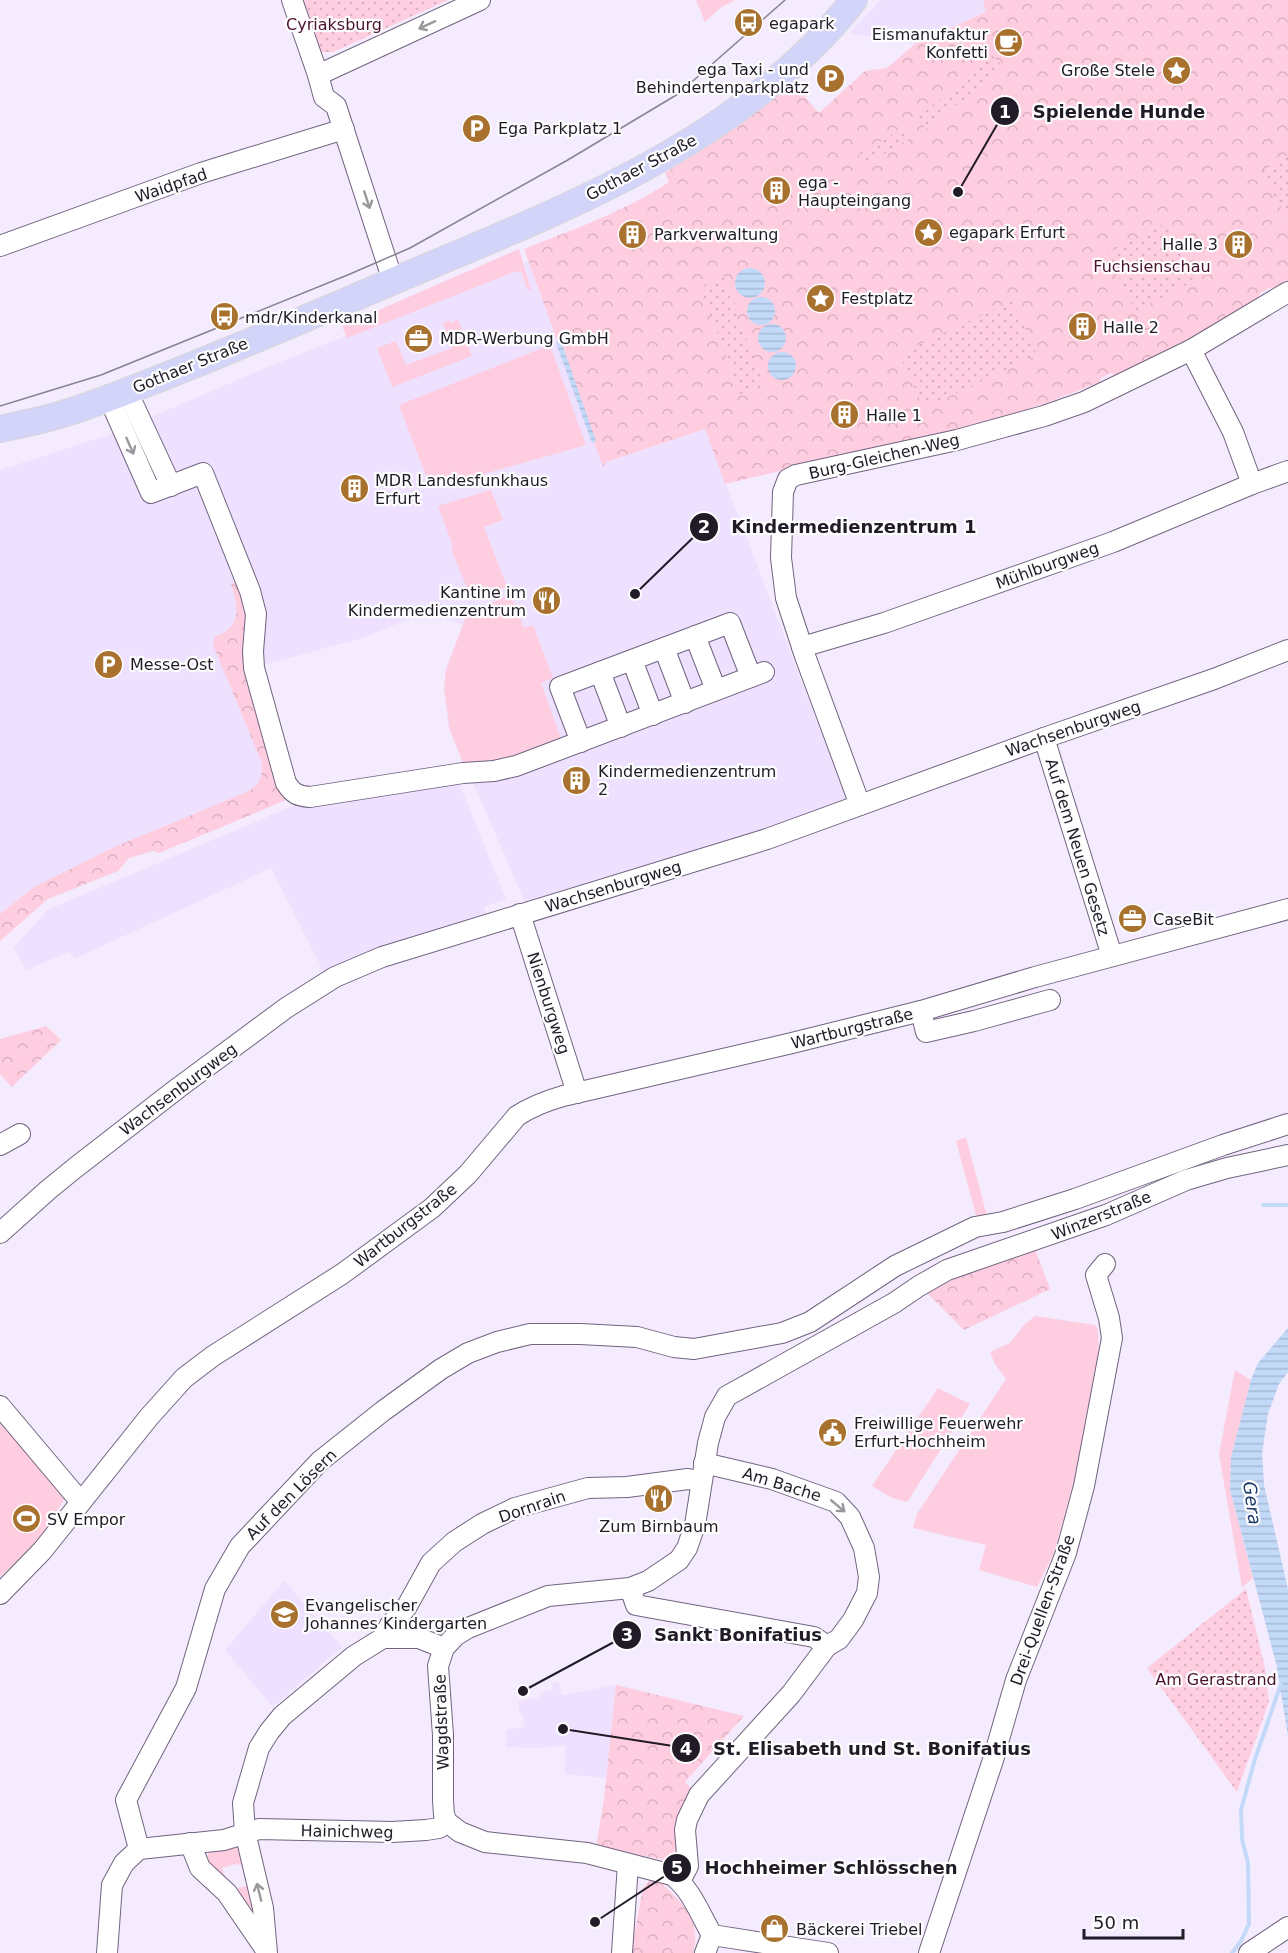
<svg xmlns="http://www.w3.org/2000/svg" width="1288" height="1953" viewBox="0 0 1288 1953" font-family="'DejaVu Sans',sans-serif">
<defs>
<pattern id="forest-crowns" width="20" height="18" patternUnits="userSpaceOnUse" patternTransform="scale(1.5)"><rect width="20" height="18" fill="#ffcde0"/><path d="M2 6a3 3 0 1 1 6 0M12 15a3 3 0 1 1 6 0" fill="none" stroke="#daafc0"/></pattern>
<pattern id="garden-dots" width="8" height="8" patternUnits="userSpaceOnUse" patternTransform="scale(1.5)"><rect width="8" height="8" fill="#ffcde0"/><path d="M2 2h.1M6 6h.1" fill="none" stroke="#daafc0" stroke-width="1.8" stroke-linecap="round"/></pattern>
<pattern id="water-rules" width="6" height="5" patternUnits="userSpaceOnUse" patternTransform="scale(1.5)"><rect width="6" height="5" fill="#c3d9f8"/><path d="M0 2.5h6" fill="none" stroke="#a7bad4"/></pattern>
</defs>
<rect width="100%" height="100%" fill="#f4ebfe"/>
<g fill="#eee0ff">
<polygon points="881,0 983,0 987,11 915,44 850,33"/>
<polygon points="529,262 603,466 606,462 705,429 848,803 527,907 448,725 445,696 445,670 463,625 437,615 417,616 362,638 226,675 262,763 261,779 258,785 249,791 112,848 34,887 0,914 0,470 112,434 263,369"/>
<polygon points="457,778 506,899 484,907 486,914 378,949 325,974 271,868 76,958 68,952 26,970 14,947 49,909 305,801"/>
<polygon points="284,1581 342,1647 273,1707 225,1650"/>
<polygon points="558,1682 562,1695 616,1685 606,1778 565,1774 565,1745 537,1748 506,1747 506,1730 524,1727 523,1715 520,1715 518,1701 538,1698 545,1691 553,1690 552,1683"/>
</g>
<g fill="#ffcde0">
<polygon points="696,0 735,0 720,8 705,22"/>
<polygon points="519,249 531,290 527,289 521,271 511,273 347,338 342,326"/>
<polygon points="449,320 450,323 458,320 463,331 457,334 461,343 466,342 472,356 392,387 377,348 396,341 406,365 452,348 443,323"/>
<polygon points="550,345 586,445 431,489 399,405"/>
<path d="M491,490L503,520L484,527L507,587C494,592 480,601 468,590L451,549L453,546L438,506Z"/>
<polygon points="511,595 524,628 533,625 553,678 541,683 563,744 539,753 465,767 450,731 444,689 446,670 467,614 471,610"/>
<polygon points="966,1137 987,1216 977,1219 956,1141"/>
<polygon points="1035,1316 1095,1325 1098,1330 1099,1361 1074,1480 1054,1553 1037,1587 979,1570 986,1545 913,1528 917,1514 1006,1379 995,1364 990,1352 1010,1343 1024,1325"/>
<polygon points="1235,1370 1251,1380 1231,1457 1230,1490 1253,1578 1242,1588 1219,1454"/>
<polygon points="938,1388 970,1404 907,1502 892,1498 872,1486"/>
<polygon points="0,1418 67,1495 36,1544 0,1577"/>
<polygon points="233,1847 240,1850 248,1866 236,1864 222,1868 227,1882 231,1889 249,1886 262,1933 206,1862 209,1848"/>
</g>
<g fill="url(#forest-crowns)">
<path d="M983,0H1288V282L1276,289L1269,288L1259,294L1258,301L1186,342L1117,376L1111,373L1101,378L1100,382L1046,403L991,421L725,484L705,429L606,462L603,467L524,249C574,229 624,212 669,182L665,173L702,150L794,84L819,113L865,71L887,68L915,44L986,12Z"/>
<path d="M240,580L286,797L284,801L159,853L153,851L129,858L118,871L48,899L0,941V914L34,887L112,848L249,791C261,783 262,777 262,763L213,645L215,637C243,626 238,607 231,584Z"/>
<polygon points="46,1026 61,1040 12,1087 0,1074 0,1039"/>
<polygon points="1035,1249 1050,1289 964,1330 927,1293 964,1274"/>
<polygon points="616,1685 744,1716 685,1782 695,1792 679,1863 596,1846 604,1799"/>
<path d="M653,1880L665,1883L664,1886C684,1903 702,1925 693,1953H631L643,1888L648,1882Z"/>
</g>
<g fill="url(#garden-dots)">
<polygon points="300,0 448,0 333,52 322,52 315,45"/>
<polygon points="991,54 1002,66 980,87 926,129 918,118"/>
<polygon points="902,129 909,139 864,166 858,154"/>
<polygon points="1288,155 1288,219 1260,172"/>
<polygon points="1164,224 1200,278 1135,311 1107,253"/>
<polygon points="725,276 726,292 736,305 737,319 746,333 748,347 757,361 759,374 767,386 741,396 700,287"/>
<polygon points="1012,301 1037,355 924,408 899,354"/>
<polygon points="1246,1589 1265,1668 1269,1702 1237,1792 1147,1668"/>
</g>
<g fill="url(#water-rules)">
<circle cx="750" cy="283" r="15"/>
<circle cx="761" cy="311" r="14"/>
<circle cx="772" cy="338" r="14"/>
<polygon points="561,341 596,441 592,443 556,343"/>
<circle cx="782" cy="366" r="14"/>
<polygon points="1288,1328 1288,1372 1279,1384 1268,1414 1262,1453 1264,1485 1288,1589 1288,1736 1276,1663 1230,1490 1231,1457 1251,1380 1258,1363"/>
</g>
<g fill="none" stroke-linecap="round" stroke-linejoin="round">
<g stroke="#c3d9f8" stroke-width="4">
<polyline points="1263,1205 1288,1205"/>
<polyline points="1232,1953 1241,1941 1249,1924 1248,1863 1242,1839 1241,1810 1255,1759 1281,1684"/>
</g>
<defs>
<g id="minor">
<polyline points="292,0 318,75"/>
<polyline points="0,246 201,173 344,129"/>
<polyline points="393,281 336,106 324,97 318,75 480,0"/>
<polyline points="1191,350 1233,432 1252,484"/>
<polyline points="127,391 171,486"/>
<path d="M109,398L151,493L203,473L250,591L256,614L253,651L254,668L286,783C293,794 298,796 310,797L463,773L494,771L516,766L764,672"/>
<polyline points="695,636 716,690"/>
<polyline points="802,647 884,623 1113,542 1252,484 1288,471"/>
<polyline points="664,648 685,703"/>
<polyline points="632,660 653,715"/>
<polyline points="600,672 621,727"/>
<polyline points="1044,738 1112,956"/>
<polyline points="581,742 560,687 730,623 751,677"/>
<polyline points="860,805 805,656 786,598 781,558 783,492 788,479 796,475 957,440 1044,416 1084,402 1191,350 1288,292"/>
<polyline points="520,914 577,1093"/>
<polyline points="921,1011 926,1032 974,1021 1050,1000"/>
<polyline points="0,1145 20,1134"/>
<polyline points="0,1233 48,1190 75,1168 178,1088 286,1008 335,977 382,957 767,839 1044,738 1214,679 1288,650"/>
<polyline points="0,1406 80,1501"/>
<polyline points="630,1588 636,1605 814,1637 827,1646"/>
<path d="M0,1594L42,1551L149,1417L184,1378L213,1356L342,1274L432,1208L468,1174L517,1116C532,1106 546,1101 563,1096L792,1043L921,1011L1035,977L1288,909"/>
<polyline points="383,1638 419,1638 444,1648"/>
<polyline points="190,1843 200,1868 227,1893 266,1950"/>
<polyline points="139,1849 126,1800 186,1688 215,1589 240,1546 320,1461 383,1411 441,1369 468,1353 497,1342 530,1334 580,1334 637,1337 674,1347 694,1349 782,1333 810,1322 895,1266 975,1227 1003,1222 1075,1199 1223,1145 1288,1124"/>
<polyline points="680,1881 688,1866 685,1830 687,1820 699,1795 791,1694 827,1646 839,1639 853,1620 867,1593 869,1577 864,1548 850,1517 836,1502 772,1479 704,1463"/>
<polyline points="712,1935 828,1953"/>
<polyline points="107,1953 112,1885 124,1863 139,1849 224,1840 259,1829 392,1832 426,1830 439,1828 447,1822"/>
<polyline points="267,1953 263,1908 245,1832 243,1803 259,1748 269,1732 282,1716 354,1656 383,1638 390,1625 406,1608 431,1563 454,1542 482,1524 515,1508 588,1488 627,1487 688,1479 700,1481"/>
<polyline points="622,1953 628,1864"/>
<path d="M705,1953L712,1935C700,1914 691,1889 672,1875L587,1853L485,1842L460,1832L447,1822L444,1815L443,1800V1735L438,1666L444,1648L455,1636L468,1628L548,1596L630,1588L648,1581L679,1560L687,1548L695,1525L708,1443L715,1417L727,1396L894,1303L919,1286L947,1270L1106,1215L1186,1180L1227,1168L1288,1155"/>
<polyline points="929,1953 993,1760 1016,1680 1066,1553 1084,1486 1112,1338 1109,1318 1096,1275 1105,1264"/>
<polyline points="1249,1953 1288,1927"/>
</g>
<path id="major" d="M0,429C17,425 35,422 52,417C86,408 120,394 153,381C228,352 302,320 377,288C545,216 737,149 854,0"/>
</defs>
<use href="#minor" stroke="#70647f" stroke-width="22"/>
<use href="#major" stroke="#d7d6d8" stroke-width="28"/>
<use href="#minor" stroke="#fff" stroke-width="20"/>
<use href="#major" stroke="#d3d4f9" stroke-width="26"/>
<polyline stroke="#898291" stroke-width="1.5" points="0,406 101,375 350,274 410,248 566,161 678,94 785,0"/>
</g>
<defs><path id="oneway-shaft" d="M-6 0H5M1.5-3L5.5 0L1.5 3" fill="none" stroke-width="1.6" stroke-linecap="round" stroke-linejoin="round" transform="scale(1.5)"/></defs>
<g stroke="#9b989d">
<use href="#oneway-shaft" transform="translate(427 25) rotate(155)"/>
<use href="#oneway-shaft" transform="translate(367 200) rotate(72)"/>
<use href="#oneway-shaft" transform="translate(130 446) rotate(66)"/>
<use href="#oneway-shaft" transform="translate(838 1506) rotate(40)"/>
<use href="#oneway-shaft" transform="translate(259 1892) rotate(-104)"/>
</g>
<defs>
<symbol id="bus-disc" viewBox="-11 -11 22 22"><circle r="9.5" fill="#a9712e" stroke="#fdfdfd"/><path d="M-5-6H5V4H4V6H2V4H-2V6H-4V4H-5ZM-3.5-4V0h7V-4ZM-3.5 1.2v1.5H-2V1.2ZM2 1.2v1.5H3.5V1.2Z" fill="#fff"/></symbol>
<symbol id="cafe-disc" viewBox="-11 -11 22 22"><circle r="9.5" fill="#a9712e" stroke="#fdfdfd"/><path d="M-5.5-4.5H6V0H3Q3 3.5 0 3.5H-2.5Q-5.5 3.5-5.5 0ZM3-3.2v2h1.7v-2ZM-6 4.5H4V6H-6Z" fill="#fff"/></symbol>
<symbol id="sight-disc" viewBox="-11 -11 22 22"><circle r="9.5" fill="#a9712e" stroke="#fdfdfd"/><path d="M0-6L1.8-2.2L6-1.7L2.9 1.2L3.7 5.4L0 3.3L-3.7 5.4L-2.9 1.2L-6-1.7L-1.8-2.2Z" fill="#fff"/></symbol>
<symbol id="parking-disc" viewBox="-11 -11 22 22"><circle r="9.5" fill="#a9712e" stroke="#fdfdfd"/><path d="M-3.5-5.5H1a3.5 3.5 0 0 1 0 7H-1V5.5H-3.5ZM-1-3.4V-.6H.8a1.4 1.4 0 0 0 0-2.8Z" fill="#fff"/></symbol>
<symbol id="building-disc" viewBox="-11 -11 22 22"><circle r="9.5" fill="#a9712e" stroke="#fdfdfd"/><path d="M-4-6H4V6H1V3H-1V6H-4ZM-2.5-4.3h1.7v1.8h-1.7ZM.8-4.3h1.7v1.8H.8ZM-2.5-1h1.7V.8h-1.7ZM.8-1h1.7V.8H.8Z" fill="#fff"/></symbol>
<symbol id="office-disc" viewBox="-11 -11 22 22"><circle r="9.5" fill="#a9712e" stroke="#fdfdfd"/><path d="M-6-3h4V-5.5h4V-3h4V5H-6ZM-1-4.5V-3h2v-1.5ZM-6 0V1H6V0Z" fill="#fff"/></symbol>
<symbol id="restaurant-disc" viewBox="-11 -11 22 22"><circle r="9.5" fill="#a9712e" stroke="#fdfdfd"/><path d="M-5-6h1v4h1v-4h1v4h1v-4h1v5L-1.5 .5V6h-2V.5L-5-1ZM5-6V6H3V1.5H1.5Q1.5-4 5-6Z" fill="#fff"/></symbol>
<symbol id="civic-disc" viewBox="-11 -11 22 22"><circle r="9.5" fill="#a9712e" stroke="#fdfdfd"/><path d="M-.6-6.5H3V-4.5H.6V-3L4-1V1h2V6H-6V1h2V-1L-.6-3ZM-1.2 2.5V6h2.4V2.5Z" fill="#fff"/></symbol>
<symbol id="stadium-disc" viewBox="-11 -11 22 22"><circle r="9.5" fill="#a9712e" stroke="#fdfdfd"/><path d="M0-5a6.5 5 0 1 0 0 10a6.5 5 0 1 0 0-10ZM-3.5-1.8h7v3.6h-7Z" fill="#fff"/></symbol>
<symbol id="school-disc" viewBox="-11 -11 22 22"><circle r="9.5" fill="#a9712e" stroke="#fdfdfd"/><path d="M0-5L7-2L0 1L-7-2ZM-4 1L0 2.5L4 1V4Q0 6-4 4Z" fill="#fff"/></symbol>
<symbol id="shop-disc" viewBox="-11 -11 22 22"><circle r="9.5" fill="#a9712e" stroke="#fdfdfd"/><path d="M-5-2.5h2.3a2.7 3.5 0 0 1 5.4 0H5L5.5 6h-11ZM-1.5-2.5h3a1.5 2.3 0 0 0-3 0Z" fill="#fff"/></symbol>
</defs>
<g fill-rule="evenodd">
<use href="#bus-disc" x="732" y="6" width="33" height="33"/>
<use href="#cafe-disc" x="992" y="26" width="33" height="33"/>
<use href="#sight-disc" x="1160" y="54" width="33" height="33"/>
<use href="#parking-disc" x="814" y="62" width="33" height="33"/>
<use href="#parking-disc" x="460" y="112" width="33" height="33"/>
<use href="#building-disc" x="760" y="174" width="33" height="33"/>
<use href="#sight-disc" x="912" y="216" width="33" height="33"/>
<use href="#building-disc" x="616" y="218" width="33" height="33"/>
<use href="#building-disc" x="1222" y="228" width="33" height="33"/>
<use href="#sight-disc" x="804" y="282" width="33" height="33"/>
<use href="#bus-disc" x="208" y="300" width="33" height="33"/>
<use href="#building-disc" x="1066" y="310" width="33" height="33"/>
<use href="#office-disc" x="402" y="322" width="33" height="33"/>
<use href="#building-disc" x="828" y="398" width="33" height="33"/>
<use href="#building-disc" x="338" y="472" width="33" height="33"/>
<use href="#restaurant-disc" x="530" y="584" width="33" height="33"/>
<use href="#parking-disc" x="92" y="648" width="33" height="33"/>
<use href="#building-disc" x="560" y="764" width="33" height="33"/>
<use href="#office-disc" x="1116" y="902" width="33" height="33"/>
<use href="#civic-disc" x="816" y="1416" width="33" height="33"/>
<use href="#restaurant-disc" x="642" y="1482" width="33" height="33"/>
<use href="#stadium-disc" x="10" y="1502" width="33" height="33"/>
<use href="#school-disc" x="268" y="1598" width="33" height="33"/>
<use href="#shop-disc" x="758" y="1912" width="33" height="33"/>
</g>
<g text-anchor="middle" stroke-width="4.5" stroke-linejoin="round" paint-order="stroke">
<g font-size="16" fill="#201b26" stroke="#fdfdfd" text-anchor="start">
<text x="769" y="29">egapark</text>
<text x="988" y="40" text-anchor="end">Eismanufaktur<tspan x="988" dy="18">Konfetti</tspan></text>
<text x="809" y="75" text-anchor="end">ega Taxi - und<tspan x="809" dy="18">Behindertenparkplatz</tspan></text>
<text x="1155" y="76" text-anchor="end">Große Stele</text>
<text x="498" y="134">Ega Parkplatz 1</text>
<text x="798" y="188">ega -<tspan x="798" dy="18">Haupteingang</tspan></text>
<text x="949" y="238">egapark Erfurt</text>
<text x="654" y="240">Parkverwaltung</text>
<text x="1218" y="250" text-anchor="end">Halle 3</text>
<text x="841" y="304">Festplatz</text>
<text x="245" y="323">mdr/Kinderkanal</text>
<text x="1103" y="333">Halle 2</text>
<text x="440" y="344">MDR-Werbung GmbH</text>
<text x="866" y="421">Halle 1</text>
<text x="375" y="486">MDR Landesfunkhaus<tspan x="375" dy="18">Erfurt</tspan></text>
<text x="526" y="598" text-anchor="end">Kantine im<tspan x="526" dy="18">Kindermedienzentrum</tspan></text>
<text x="130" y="670">Messe-Ost</text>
<text x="598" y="777">Kindermedienzentrum<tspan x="598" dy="18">2</tspan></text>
<text x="1153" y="925">CaseBit</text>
<text x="854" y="1429">Freiwillige Feuerwehr<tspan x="854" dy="18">Erfurt-Hochheim</tspan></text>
<text x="47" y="1525">SV Empor</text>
<text x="659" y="1532" text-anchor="middle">Zum Birnbaum</text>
<text x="305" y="1611">Evangelischer<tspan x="305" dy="18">Johannes Kindergarten</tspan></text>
<text x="796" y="1935">Bäckerei Triebel</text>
</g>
<g font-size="16" fill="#4b122e" stroke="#fdfdfd">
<text x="334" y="30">Cyriaksburg</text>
<text x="1152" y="272">Fuchsienschau</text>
<text x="1216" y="1685">Am Gerastrand</text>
</g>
<g font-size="16" fill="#201b26" stroke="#fdfdfd">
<text transform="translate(641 167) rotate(-28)" y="6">Gothaer Straße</text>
<text transform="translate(171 185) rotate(-19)" y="6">Waidpfad</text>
<text transform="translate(190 365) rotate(-22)" y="6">Gothaer Straße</text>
<text transform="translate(884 456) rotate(-13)" y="6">Burg-Gleichen-Weg</text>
<text transform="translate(1047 565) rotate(-20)" y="6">Mühlburgweg</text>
<text transform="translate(1073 728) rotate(-19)" y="6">Wachsenburgweg</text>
<text transform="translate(1078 847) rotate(73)" y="6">Auf dem Neuen Gesetz</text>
<text transform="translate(613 886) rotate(-17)" y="6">Wachsenburgweg</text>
<text transform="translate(549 1003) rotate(72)" y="6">Nienburgweg</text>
<text transform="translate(852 1028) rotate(-14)" y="6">Wartburgstraße</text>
<text transform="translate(178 1089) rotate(-37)" y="6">Wachsenburgweg</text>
<text transform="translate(1101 1215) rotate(-22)" y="6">Winzerstraße</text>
<text transform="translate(405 1225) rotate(-38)" y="6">Wartburgstraße</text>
<text transform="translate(782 1484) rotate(17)" y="6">Am Bache</text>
<text transform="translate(291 1494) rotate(-45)" y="6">Auf den Lösern</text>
<text transform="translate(532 1506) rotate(-19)" y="6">Dornrain</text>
<text transform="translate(1042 1610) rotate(-70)" y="6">Drei-Quellen-Straße</text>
<text transform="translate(441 1722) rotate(-92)" y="6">Wagdstraße</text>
<text transform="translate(347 1831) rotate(1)" y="6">Hainichweg</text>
</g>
<g font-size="18" font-style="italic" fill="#1b3c6b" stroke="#fdfdfd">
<text transform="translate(1252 1503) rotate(82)" y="6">Gera</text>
</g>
</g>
<path fill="none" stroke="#201b26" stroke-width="2" d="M958 192L1005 111M635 594L704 527M523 1691L627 1635M563 1729L686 1748M595 1922L677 1868"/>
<g fill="#201b26" stroke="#fdfdfd" stroke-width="2">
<circle cx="958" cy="192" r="6"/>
<circle cx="635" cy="594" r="6"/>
<circle cx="523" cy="1691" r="6"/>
<circle cx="563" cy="1729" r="6"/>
<circle cx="595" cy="1922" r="6"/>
<circle cx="1005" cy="111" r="15"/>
<circle cx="704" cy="527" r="15"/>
<circle cx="627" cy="1635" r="15"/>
<circle cx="686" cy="1748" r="15"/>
<circle cx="677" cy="1868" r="15"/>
</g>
<g font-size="18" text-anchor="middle" font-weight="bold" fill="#fff">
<text x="1005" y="118">1</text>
<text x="704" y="533">2</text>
<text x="627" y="1641">3</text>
<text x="686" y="1755">4</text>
<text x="677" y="1874">5</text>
</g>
<g font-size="18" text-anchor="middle" font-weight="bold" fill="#201b26" stroke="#fdfdfd" stroke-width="4.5" stroke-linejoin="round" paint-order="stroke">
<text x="1119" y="118">Spielende Hunde</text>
<text x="854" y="533">Kindermedienzentrum 1</text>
<text x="738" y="1641">Sankt Bonifatius</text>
<text x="872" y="1755">St. Elisabeth und St. Bonifatius</text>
<text x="831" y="1874">Hochheimer Schlösschen</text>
</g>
<path d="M1084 1929v9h99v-9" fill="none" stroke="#201b26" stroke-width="3"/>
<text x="1093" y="1929" font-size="18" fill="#201b26" stroke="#fdfdfd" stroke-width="4.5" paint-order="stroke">50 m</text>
</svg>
